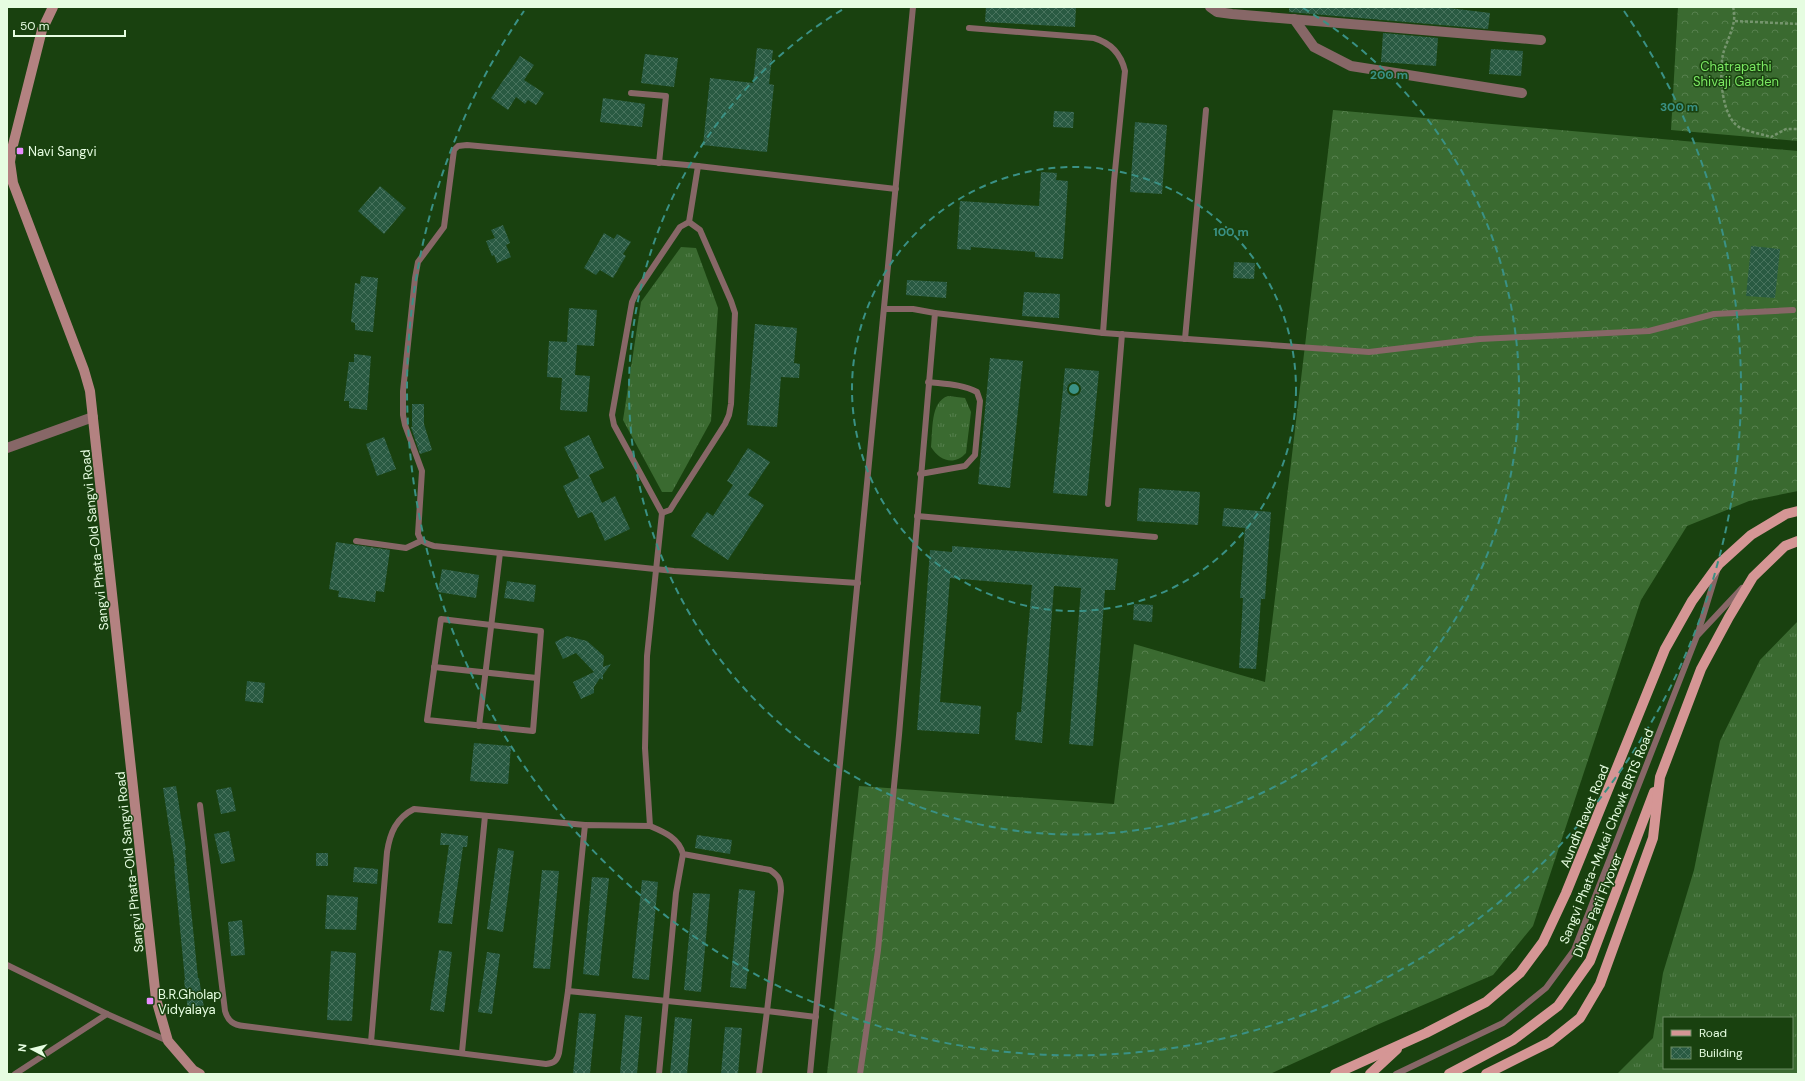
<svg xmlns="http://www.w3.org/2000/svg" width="1805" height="1081" viewBox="0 0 1805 1081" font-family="'DM Sans',sans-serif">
<defs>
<pattern id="grass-tufts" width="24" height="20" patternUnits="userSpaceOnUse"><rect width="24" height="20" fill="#3a6a30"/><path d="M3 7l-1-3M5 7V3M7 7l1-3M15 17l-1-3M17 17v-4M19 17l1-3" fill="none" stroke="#56804e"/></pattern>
<pattern id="forest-crowns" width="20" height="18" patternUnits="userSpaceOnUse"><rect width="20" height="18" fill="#3a6a30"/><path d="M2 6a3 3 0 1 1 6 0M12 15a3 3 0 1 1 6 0" fill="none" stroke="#56804e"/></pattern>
<pattern id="building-cross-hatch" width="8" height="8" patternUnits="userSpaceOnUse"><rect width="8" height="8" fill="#295a42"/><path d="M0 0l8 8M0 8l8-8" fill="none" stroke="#48735d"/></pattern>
</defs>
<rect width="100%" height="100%" fill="#19410f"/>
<g fill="url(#grass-tufts)" fill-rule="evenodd">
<polygon points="681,247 696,248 718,308 711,421 672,492 662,492 623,420 641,302"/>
<path d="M948,396L965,398L971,412L966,453C954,466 940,461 931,447C933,430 930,402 948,396Z"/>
<path d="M1798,621V1074H1617L1653,1038L1663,973L1694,870L1720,741L1760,660ZM1664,1018H1792V1068H1664Z"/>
</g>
<g fill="url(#forest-crowns)">
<polygon points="1678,7 1798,7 1798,141 1671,130"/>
<polygon points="1333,110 1798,151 1798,491 1749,501 1687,526 1641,600 1533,926 1493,975 1379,1024 1270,1074 827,1074 859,786 1114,804 1134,644 1265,682"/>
</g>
<g fill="url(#building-cross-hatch)">
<polygon points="986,7 1076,7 1075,27 985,22"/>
<polygon points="1289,7 1441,7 1490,13 1488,29 1289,12"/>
<polygon points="1383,33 1438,38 1436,66 1381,62"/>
<polygon points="757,48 773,50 769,84 774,85 767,152 703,145 710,78 753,83"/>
<polygon points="1491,49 1523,51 1521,76 1489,74"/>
<polygon points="645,54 678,58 674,87 641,83"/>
<polygon points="520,56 534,65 524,80 544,93 536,105 528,100 525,104 516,97 508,110 491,98"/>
<polygon points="603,98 645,104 642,127 600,122"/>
<polygon points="1054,111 1074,112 1073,128 1053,127"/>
<polygon points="1135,122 1167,125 1162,194 1130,192"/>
<polygon points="1041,172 1057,173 1056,180 1068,181 1063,259 1035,257 1035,252 971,247 971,250 957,249 960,201 1039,206"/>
<polygon points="380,186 406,208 384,234 358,211"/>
<polygon points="503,225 510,243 506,245 511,257 497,263 494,255 492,256 486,241 495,238 491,230"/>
<polygon points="604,233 614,239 617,234 631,242 623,254 626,256 613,278 600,270 596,275 584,268"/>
<polygon points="1751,246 1780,249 1775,298 1746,296"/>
<polygon points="1234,262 1255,263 1254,279 1233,278"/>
<polygon points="361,276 378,278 373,332 355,330 355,323 351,322 355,283 360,284"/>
<polygon points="907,280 947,282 946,298 906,295"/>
<polygon points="1024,292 1060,294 1059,318 1022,316"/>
<polygon points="569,308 597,310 594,346 577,345 575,375 590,376 587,412 560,410 562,378 547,377 549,341 567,342"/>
<polygon points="755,324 797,328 794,363 800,364 799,378 781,377 777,427 747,425"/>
<polygon points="354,354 371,356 367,410 349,408 349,401 344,401 349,362 354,362"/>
<polygon points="990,358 1023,361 1010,488 978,484"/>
<polygon points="1065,368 1099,371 1087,496 1053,493"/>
<polygon points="412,404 424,404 424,424 432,450 420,454 411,427 414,426 412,426"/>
<polygon points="589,435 604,468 589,475 602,503 615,496 630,529 605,541 592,512 578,518 563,486 579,478 564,447"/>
<polygon points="384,437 396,469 377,476 366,444"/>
<polygon points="748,448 770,462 748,495 764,505 728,560 691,536 707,512 713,516 733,485 727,481"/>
<polygon points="1139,488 1200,492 1198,525 1137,521"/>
<polygon points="1224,508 1271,512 1265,599 1261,599 1256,669 1239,668 1243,598 1240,598 1245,528 1222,526"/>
<polygon points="336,542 390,550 384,592 376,591 375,602 338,597 339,591 329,589"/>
<polygon points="952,546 1118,559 1115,590 1105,590 1093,746 1069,744 1081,588 1054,586 1042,743 1015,740 1017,712 1021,712 1032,585 950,578 940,702 981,706 979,734 917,730 930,550 952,552"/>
<polygon points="442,569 479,575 476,598 438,592"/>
<polygon points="507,581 536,585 534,602 504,598"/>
<polygon points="1134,604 1153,605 1152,622 1133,620"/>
<polygon points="567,636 587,641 604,656 603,667 611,664 603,675 603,680 600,678 594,687 594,693 581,699 573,682 594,672 576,653 563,659 555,642"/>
<polygon points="247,681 265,683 263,703 245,701"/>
<polygon points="474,743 511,746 508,784 470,781"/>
<polygon points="176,786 186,850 185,850 198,978 199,978 204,1008 188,1010 184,980 185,980 174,866 175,866 163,788"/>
<polygon points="231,787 236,811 221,814 216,790"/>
<polygon points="229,831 235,861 221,864 214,834"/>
<polygon points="441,833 468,836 467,847 463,847 452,924 438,923 449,845 440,845"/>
<polygon points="697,835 732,840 730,854 695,848"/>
<polygon points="498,848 514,851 503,932 487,929"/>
<rect x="316" y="853" width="12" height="13"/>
<polygon points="354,867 378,869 377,884 353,882"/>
<polygon points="542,870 559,871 550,969 533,968"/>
<polygon points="592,877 609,878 599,976 583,974"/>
<polygon points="642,880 658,882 649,980 632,978"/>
<polygon points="739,889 755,891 746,989 730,987"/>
<polygon points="693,893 710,894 701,992 684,990"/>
<polygon points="327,895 358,897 356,930 325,929"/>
<polygon points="242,920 245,955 231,956 228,922"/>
<polygon points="439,950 452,952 444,1012 430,1010"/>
<polygon points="331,951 356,953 352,1021 327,1020"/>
<polygon points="487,952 500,954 492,1014 478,1012"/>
<polygon points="579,1013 596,1014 590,1074 573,1074"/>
<polygon points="625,1015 642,1017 637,1074 620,1074"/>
<polygon points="675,1017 692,1019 687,1074 670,1074"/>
<polygon points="725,1027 742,1028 738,1074 721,1074"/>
</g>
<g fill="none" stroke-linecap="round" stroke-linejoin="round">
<g stroke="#75956d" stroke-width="2.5" stroke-dasharray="3 2" stroke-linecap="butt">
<path d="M1733,7C1738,23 1727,39 1723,54C1719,73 1721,119 1741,128C1750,132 1761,134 1771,137L1786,129H1798"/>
<polyline points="1735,21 1798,24"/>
</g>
<g stroke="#876767" stroke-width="6">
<path d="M969,28L1094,38C1111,43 1121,54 1125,71L1114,181L1103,333"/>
<polyline points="631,93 666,96 659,163"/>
<path d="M698,166L689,222L680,227L637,291L632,302L612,415L614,425L662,513L647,656L645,748L650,826C664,832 679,838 683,854L770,870C779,876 781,880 781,891L767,1011L816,1017"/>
<polyline points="935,313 1103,333 1369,352 1480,339 1649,331 1714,314 1793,310"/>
<polyline points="1185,339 1206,110"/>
<path d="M920,474L965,466L975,455L980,401L977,392C962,384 945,384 928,382"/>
<polyline points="1108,504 1122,334"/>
<polyline points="662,513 670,510 675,502 725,424 729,415 731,404 735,313 731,301 700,230 689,222"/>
<polyline points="917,516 1155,537"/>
<polyline points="356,541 406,548 421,541"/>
<path d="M858,583L674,571L434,546C425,543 421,542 418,534L422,471L405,425L403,415V391L415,278L418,262L444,227L454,150L458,146L467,145L698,166L896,189"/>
<polygon points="441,619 541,631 533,731 427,720"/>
<polyline points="1698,635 1742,588"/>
<polyline points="434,667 537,678"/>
<polyline points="479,726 500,553"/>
<path d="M200,805L225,1011C228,1021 233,1025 244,1026L546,1064C554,1063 557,1061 559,1053L568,991L585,825L650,826"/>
<polyline points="7,965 107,1014 168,1041"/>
<polyline points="568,991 767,1011 759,1074"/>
<path d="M371,1042L387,852C390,833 396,818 414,809L585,825"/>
<polyline points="462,1052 485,816"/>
<polyline points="15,1074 107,1014"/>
<polyline points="659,1074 676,893 683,854"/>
<polyline points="810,1074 913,7"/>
<polyline points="860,1074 878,950 899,735 935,313 913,309 884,309"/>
<polyline points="1396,1074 1503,1023 1546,988 1574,950 1697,636 1717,571"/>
</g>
<g stroke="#876767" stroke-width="10">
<polyline points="1210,7 1217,12 1232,14 1541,40"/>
<polyline points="1294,19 1314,47 1351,66 1522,93"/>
<polyline points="7,448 93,417"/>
</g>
<polyline stroke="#b38281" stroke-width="10" points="53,7 42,30 12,149 10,162 13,183 84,370 90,391 156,999 168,1041 193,1070 200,1074"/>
<g stroke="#d59695" stroke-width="10">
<polyline points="1335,1074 1426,1033 1486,1002 1520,973 1543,942 1566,893 1665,649 1692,601 1719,564 1751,535 1786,514 1798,511"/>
<polyline points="1370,1074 1397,1049"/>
<polyline points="1449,1074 1513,1040 1558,1006 1590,961 1654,792"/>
<polyline points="1486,1074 1550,1042 1580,1018 1600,984 1653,838 1660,777 1701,669 1729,617 1753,577 1785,546 1798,541"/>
</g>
</g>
<g fill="none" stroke="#3a9185" stroke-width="2" stroke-dasharray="7 5">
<circle cx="1074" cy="389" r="222"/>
<path d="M1303 8A445 445 0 1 1 845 8"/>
<path d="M1624 11A667 667 0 1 1 524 11"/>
</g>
<g fill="#e98dfe" stroke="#19410f" stroke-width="1.5">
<rect x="16" y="147" width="8" height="8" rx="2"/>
<rect x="146" y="997" width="8" height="8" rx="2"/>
</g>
<g text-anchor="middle" stroke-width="3" stroke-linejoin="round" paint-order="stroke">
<g font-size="13" fill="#7be762" stroke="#19410f">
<text x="1736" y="71">Chatrapathi<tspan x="1736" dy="15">Shivaji Garden</tspan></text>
</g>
<g font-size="13" fill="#e6fde1" stroke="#19410f" text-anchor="start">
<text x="28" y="156">Navi Sangvi</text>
<text x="158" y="999">B.R.Gholap<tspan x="158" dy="15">Vidyalaya</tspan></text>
</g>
<g font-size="13" fill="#e6fde1" stroke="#19410f">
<text transform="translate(94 540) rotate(-96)" y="5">Sangvi Phata-Old Sangvi Road</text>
<text transform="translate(1584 816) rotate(-68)" y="5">Aundh Ravet Road</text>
<text transform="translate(1606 836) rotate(-68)" y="5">Sangvi Phata-Mukai Chowk BRTS Road</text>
<text transform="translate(129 862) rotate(-96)" y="5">Sangvi Phata-Old Sangvi Road</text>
<text transform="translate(1597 905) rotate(-68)" y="5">Dhore Patil Flyover</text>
</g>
</g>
<circle cx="1074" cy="389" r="6" fill="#3a9185" stroke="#19410f" stroke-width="2"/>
<g font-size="12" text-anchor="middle" font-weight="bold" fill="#3a9185" stroke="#19410f" stroke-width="3" stroke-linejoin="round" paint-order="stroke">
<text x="1389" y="79">200 m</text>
<text x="1679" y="111">300 m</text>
<text x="1231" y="236">100 m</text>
</g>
<rect width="1805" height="1081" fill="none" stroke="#e6fde1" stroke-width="16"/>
<rect x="1663" y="1017" width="130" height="52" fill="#19410f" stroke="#6b8c63"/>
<rect x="1671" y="1030" width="20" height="6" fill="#d59695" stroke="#6b8c63"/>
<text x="1699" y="1037" font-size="12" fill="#e6fde1">Road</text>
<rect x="1671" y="1047" width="20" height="12" fill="url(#building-cross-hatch)" stroke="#6b8c63"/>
<text x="1699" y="1057" font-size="12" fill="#e6fde1">Building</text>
<g transform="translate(32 1049) rotate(277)" stroke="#19410f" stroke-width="3" paint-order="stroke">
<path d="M0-3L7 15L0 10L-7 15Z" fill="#e6fde1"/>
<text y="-6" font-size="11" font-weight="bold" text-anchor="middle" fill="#e6fde1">N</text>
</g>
<path d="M14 30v6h111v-6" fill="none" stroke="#e6fde1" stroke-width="2"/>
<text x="20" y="30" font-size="12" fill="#e6fde1" stroke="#19410f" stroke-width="3" paint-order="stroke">50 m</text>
</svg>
